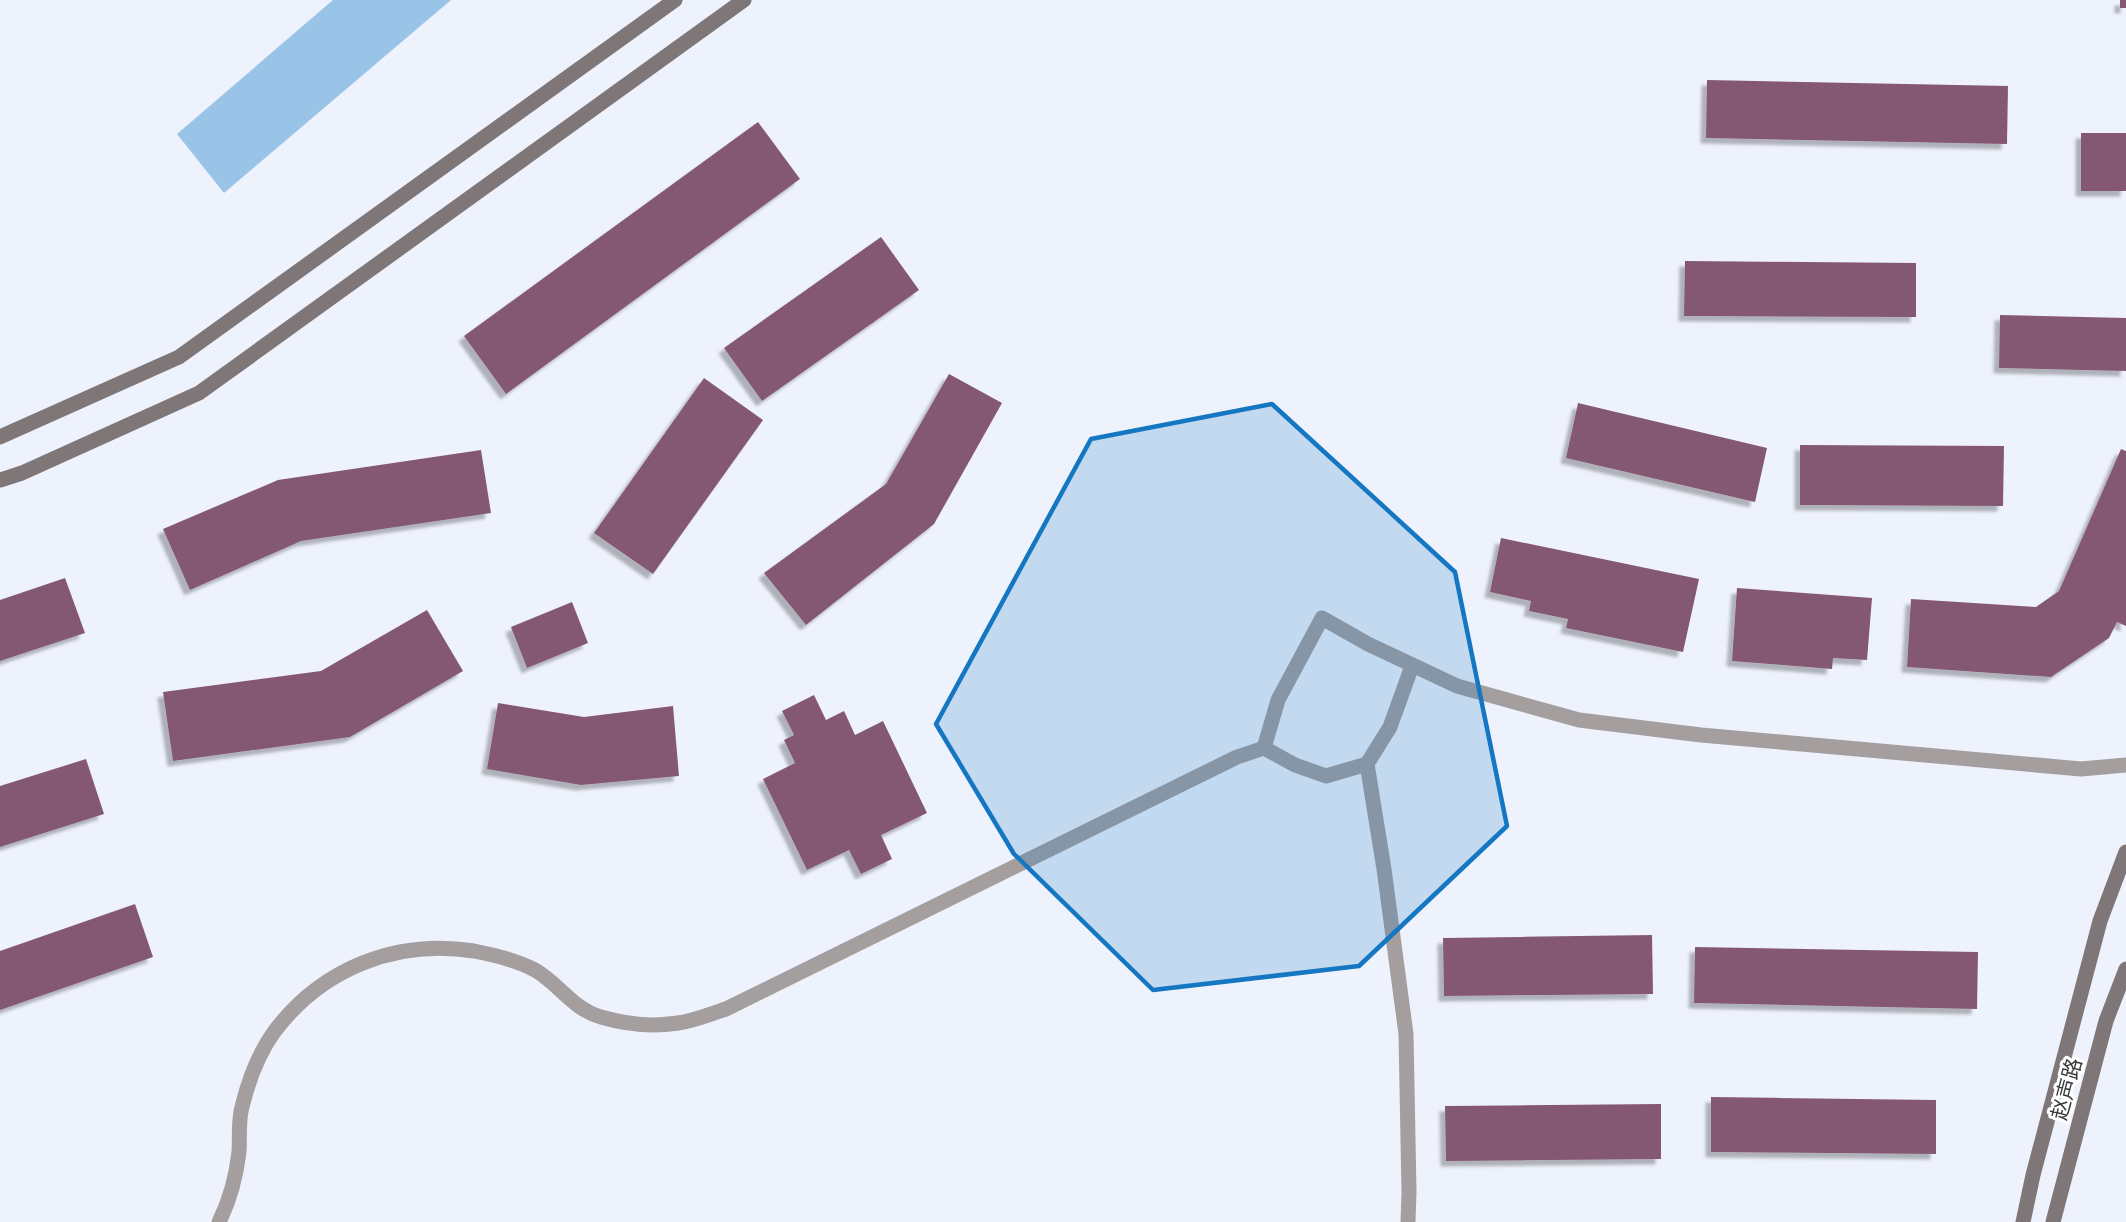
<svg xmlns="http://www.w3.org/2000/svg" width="2126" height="1222" viewBox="0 0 2126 1222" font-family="'Noto Sans','Noto Sans SC',sans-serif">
<defs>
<filter id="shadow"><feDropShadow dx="-5.5" dy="5.5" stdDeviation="1.5" flood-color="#0004"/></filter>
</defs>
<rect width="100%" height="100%" fill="#eef2fc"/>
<polygon fill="#9ac4e7" points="333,0 451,0 224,193 177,134"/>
<g fill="#845972" filter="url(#shadow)">
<rect x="2120" y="0" width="6" height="8"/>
<polygon points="1707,80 2008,86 2007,144 1706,138"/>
<polygon points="758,122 800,179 506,394 464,336"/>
<rect x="2081" y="133" width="45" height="58"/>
<polygon points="881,237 919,290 762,401 724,348"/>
<polygon points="1685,261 1916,263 1916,317 1684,316"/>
<polygon points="2000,315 2126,318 2126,371 1999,368"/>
<polygon points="949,374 1002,403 934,524 806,625 764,573 886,484"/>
<polygon points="704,378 763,420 653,574 594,533"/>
<polygon points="1578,403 1767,448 1755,502 1566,458"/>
<polygon points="1800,445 2004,446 2003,506 1800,505"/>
<polygon points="2121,449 2126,451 2126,626 2117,622 2109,638 2051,677 1907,667 1911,599 2036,607 2059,591"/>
<polygon points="481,450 491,513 301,541 190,590 163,529 278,480"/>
<polygon points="1501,538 1699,579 1683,652 1566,628 1568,619 1529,611 1531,601 1490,592"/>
<polygon points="65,578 85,633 0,661 0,600"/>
<polygon points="1737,588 1872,598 1867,660 1833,658 1832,669 1732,661"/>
<polygon points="572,602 588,643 527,668 511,627"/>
<polygon points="427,610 463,671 350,737 173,761 163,692 321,671"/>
<polygon points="814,695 826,720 844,711 855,735 883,721 927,813 881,835 892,859 861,874 849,850 807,870 763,779 795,763 784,740 794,735 782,711"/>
<polygon points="498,703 584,717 673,706 679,776 581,785 487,769"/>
<polygon points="86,759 104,814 0,847 0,786"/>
<polygon points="135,904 153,957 0,1010 0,951"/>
<polygon points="1652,935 1653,994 1444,996 1443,938"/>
<polygon points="1695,947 1978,952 1977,1009 1694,1003"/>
<polygon points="1711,1097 1936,1100 1936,1154 1711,1152"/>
<polygon points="1661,1104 1661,1159 1446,1161 1445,1106"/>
</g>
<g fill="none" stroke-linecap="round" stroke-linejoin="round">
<g stroke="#a49e9f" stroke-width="15">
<polyline points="1412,666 1390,727 1367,764 1326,776 1295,765 1264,748 1278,700 1322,618 1368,644 1457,686 1579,720 1701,735 2081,769 2126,765"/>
<polyline points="1367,764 1384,869 1406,1034 1409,1192 1408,1222"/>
<path d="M219,1222C230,1200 236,1178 239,1152C240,1138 238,1121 242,1107C248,1082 259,1053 274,1032C322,968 396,939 474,951C495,955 516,960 535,970C558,983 574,1010 601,1017C625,1024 653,1027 678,1023C694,1021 710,1014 726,1009L1237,757L1264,748"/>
</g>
<g stroke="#7e7677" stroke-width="15">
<polyline points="0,437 179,357 675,0"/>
<polyline points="0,480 22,473 199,393 744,0"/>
<polyline points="2023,1222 2033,1175 2100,921 2126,852"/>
<polyline points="2053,1222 2106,1021 2126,969"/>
</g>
</g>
<path fill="#1576c2" fill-opacity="0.2" stroke="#1576c2" stroke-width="4.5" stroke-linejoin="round" d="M1272,404L1455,572L1507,826L1359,966L1153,990L1014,854L936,724L1091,439Z"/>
<g text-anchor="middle" stroke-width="6" stroke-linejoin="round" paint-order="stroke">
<g font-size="21" fill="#393a3e" stroke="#fff">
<text transform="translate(2067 1089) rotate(-75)" y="7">赵声路</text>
</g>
</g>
</svg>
